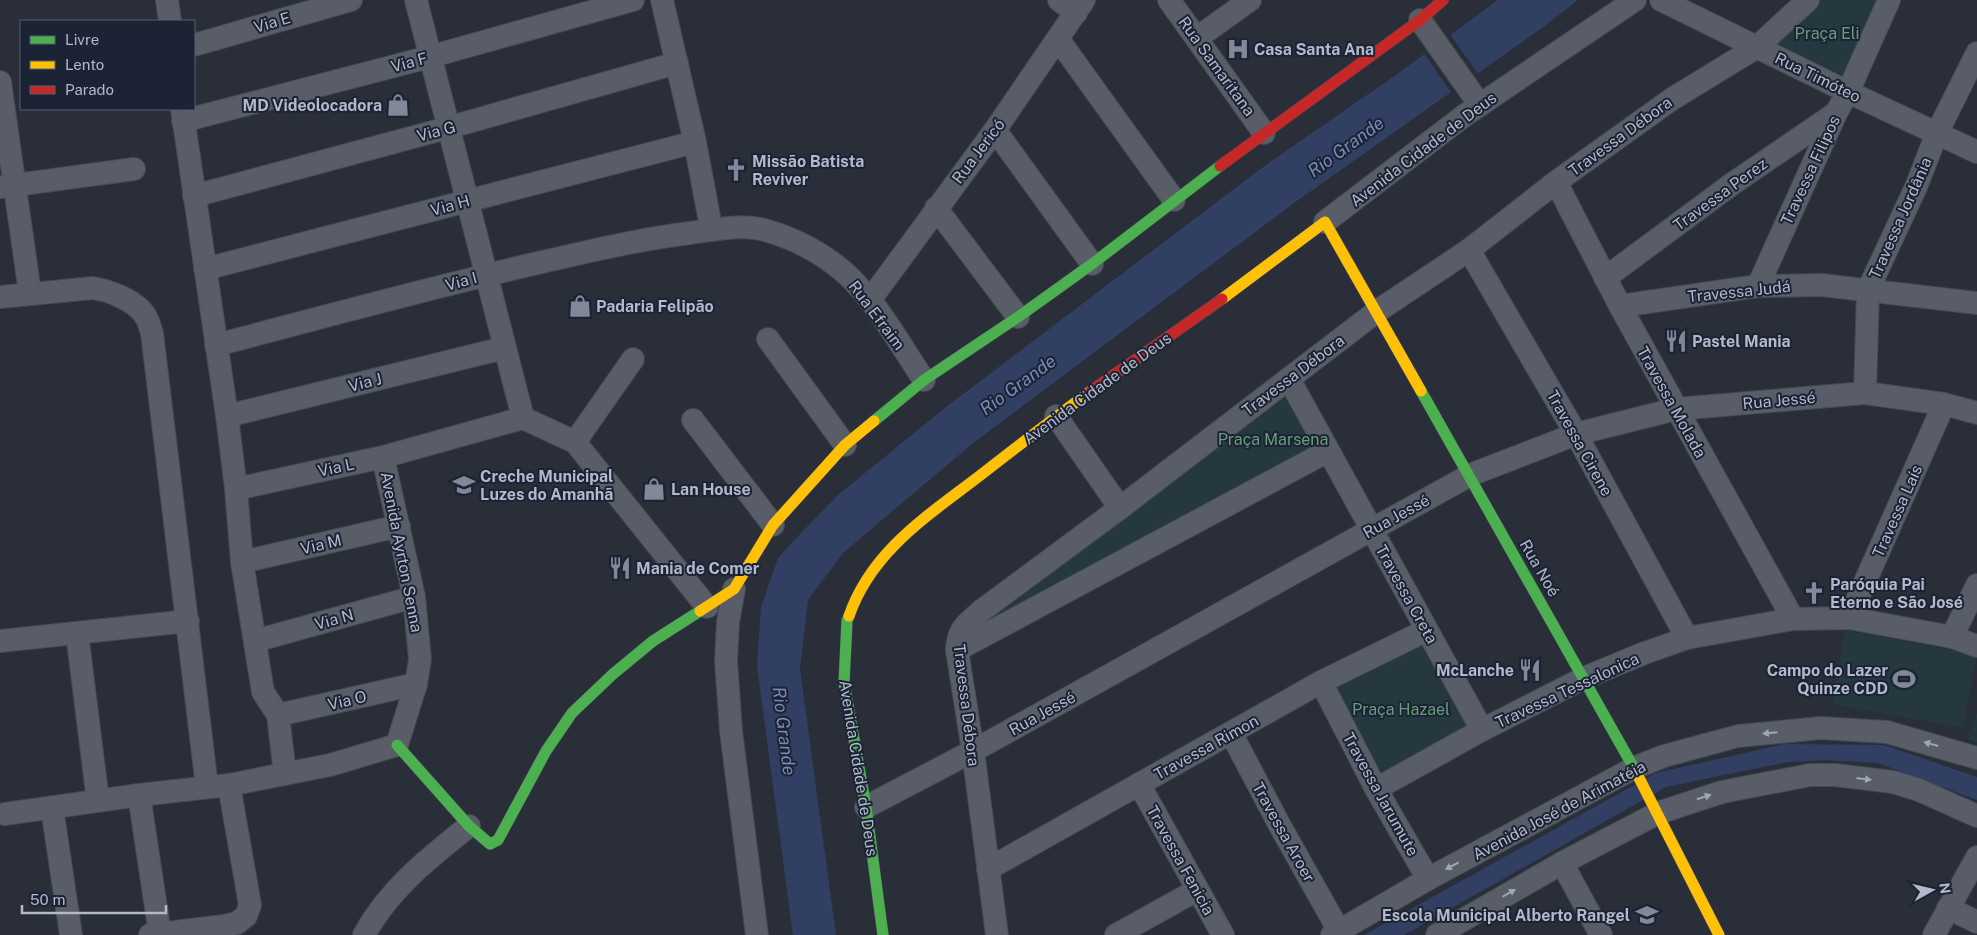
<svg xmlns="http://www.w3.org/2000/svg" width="1977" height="935" viewBox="0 0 1977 935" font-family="'Public Sans',sans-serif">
<rect width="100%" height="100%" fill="#292e39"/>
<g fill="#253840">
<polygon points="1812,0 1877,0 1843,76 1767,40"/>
<polygon points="1285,387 1320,452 955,659 981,616"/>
<polygon points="1845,630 1977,655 1963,728 1832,704"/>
<polygon points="1419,638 1472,737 1387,782 1332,687"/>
<polygon points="1977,712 1977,743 1966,738"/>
</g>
<g fill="#313f63">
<polygon points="1498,0 1578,0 1546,25 1294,203 972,444 843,553 808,600 800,669 836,935 793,935 757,666 761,607 778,558 802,532 838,495 946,407 1267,164 1393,77"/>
<polygon points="1784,744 1884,745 1977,777 1977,800 1878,763 1826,760 1787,762 1666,787 1404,935 1364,935 1656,773"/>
</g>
<polygon fill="#292e39" points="1449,33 1479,75 1452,94 1423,52"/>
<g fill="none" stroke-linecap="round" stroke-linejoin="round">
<defs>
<g id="street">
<polyline points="167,0 170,21"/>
<polyline points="416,0 523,418 575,442 707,607"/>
<polyline points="662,0 695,142 710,222 710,230"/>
<polyline points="1059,0 1076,13"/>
<polyline points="1169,0 1264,133"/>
<polyline points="1661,0 1848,92 1977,152"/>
<polyline points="1420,20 1480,105"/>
<polyline points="1197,38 1250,0"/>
<polyline points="1058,39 1174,200"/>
<polyline points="194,45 351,0"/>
<polyline points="0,82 30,293"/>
<polyline points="182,109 227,416 236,489 242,562 263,692 278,715 285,774"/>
<polyline points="183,121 429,57 633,0"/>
<polyline points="995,130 1092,264"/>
<polyline points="1556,182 1620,306 1793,619"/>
<polyline points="0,187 134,169"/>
<polyline points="194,196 447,128 677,63"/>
<polyline points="936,208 1018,317"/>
<polyline points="1325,222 1465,115 1635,0"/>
<polyline points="1469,250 1576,434 1687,638"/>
<polyline points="205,269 695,142"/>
<polyline points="1605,278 1732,184 1836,113"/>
<polyline points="1758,286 1836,113 1848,92 1889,0"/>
<path d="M0,297L93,288C111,291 137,301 146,317C149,322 150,328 152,333L207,787"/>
<polyline points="870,300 995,130 1084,0"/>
<polyline points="1620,306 1758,286 1822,285 1977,303"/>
<polyline points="768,339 845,445"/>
<path d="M216,345C324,317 432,287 542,262C591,251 640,239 690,233C712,230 745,223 768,231C795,239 823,254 844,272C875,299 901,346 924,380"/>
<polyline points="1289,379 1482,730"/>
<polyline points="1865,393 1868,290 1916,187 1937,133 1977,53"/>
<polyline points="227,416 504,348"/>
<polyline points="1056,416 1120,508"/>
<polyline points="693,420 773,525"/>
<polyline points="575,442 633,359"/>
<polyline points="236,489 383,457 523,418"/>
<polyline points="242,562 399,526"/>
<polyline points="734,589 728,622 726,661 731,731 757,935"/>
<polyline points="1849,618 1944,404"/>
<polyline points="77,633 98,801"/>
<polyline points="1952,637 1977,585"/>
<polyline points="0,641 188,621"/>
<polyline points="255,641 414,597"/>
<polyline points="957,650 1328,451"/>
<polyline points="1321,682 1376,789 1428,879"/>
<polyline points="278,715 416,684"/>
<polyline points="1231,733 1279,824 1339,931"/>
<polyline points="1139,784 1223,935"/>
<polyline points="1376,789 1482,730 1584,678 1642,654 1687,638 1793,619 1849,618 1952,637 1977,646"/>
<polyline points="139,795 160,934"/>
<polyline points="866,807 973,751 1470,475 1576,434 1676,409 1865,393 1944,404 1977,413"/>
<polyline points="52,808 71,935"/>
<polyline points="5,814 139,795 229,785 330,765 397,745 416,684 420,659 414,597 383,457"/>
<polyline points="1562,863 1601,935"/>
<polyline points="988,869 1321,682 1427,630"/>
<polyline points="1948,908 1977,922"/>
<polyline points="150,935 224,926 237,923 246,916 250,905 229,785"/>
<path d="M364,935C389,889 429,858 469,826"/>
<path d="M997,935L973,751L957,650C958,628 966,625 981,611L1120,508L1376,312L1469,250L1556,182L1672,99L1757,47L1808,0"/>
<polyline points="1116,935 1197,890"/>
<polyline points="1332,935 1428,879 1634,768 1664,756 1738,736 1821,728 1887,732 1977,758"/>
<polyline points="1437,935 1562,863 1658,813 1722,792 1810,775 1835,775 1893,782 1919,790 1977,816"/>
<polyline points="1934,935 1977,857"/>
</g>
<g id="fast">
<polyline points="1421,391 1635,770"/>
<polyline points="874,421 924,380 1018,317 1092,264 1220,166"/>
<polyline points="849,616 847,621 844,683 866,807 883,935"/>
<polyline points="397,745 469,826 490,844 498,840 546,751 572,713 613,674 653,641 700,611"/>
</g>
<g id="slow">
<polyline points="1222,299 1325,222 1421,391"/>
<polyline points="700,611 734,589 773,525 845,445 874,421"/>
<path d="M849,616C872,550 929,515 982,474C1018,446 1054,418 1091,391"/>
<polyline points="1635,770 1719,935"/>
</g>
<g id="jam">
<polyline points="1220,166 1420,20 1443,0"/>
<polyline points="1091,391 1222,299"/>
</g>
</defs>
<use href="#street" stroke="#454952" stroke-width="24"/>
<use href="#fast" stroke="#454952" stroke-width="12"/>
<use href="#slow" stroke="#454952" stroke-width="12"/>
<use href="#jam" stroke="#454952" stroke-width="12"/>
<use href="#street" stroke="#595d67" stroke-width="22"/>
<use href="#fast" stroke="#4caf50" stroke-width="11"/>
<use href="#slow" stroke="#ffc107" stroke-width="11"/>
<use href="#jam" stroke="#c62828" stroke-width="11"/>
</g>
<defs><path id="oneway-solid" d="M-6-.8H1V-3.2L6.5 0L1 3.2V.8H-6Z" transform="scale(1.25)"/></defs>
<g fill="#a0a7b7">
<use href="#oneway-solid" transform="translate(1770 733) rotate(175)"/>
<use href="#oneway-solid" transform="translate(1931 744) rotate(-164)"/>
<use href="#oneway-solid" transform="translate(1864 779) rotate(7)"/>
<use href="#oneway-solid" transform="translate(1704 797) rotate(-17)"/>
<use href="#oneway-solid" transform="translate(1452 866) rotate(152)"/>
<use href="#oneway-solid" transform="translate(1509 893) rotate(-30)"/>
</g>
<defs>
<symbol id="hospital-bare" viewBox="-9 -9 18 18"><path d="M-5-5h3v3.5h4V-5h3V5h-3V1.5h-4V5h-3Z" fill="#828898" stroke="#1b2335" stroke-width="2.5" paint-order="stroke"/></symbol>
<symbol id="shop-bare" viewBox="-9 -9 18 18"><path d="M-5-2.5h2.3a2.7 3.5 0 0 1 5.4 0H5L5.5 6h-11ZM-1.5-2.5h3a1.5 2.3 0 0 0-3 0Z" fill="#828898" stroke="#1b2335" stroke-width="2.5" paint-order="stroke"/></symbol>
<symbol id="church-bare" viewBox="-9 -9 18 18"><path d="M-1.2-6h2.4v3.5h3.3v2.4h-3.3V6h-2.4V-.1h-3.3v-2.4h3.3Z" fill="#828898" stroke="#1b2335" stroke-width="2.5" paint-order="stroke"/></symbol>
<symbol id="restaurant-bare" viewBox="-9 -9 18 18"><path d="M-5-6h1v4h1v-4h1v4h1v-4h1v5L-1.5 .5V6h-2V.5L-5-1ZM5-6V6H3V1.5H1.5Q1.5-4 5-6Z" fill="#828898" stroke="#1b2335" stroke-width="2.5" paint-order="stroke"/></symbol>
<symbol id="school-bare" viewBox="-9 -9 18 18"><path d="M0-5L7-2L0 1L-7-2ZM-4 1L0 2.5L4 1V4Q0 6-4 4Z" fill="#828898" stroke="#1b2335" stroke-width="2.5" paint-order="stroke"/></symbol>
<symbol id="stadium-bare" viewBox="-9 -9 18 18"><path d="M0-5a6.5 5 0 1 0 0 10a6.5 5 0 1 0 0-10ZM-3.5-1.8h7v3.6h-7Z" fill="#828898" stroke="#1b2335" stroke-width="2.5" paint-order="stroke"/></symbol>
</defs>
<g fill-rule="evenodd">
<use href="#hospital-bare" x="1222" y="33" width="32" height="32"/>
<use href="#shop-bare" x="382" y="89" width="32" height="32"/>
<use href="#church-bare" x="720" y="154" width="32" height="32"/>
<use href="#shop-bare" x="564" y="290" width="32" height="32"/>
<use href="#restaurant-bare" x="1660" y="325" width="32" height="32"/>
<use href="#school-bare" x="448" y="469" width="32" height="32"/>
<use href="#shop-bare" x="638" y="473" width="32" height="32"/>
<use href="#restaurant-bare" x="604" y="552" width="32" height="32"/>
<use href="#church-bare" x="1798" y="577" width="32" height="32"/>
<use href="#restaurant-bare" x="1514" y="654" width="32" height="32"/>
<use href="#stadium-bare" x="1888" y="663" width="32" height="32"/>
<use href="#school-bare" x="1631" y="899" width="32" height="32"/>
</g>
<g text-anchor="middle" stroke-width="4" stroke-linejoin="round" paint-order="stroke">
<g font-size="16" fill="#b2b9cb" stroke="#1b2335">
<text transform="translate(272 22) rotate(-16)" y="6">Via E</text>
<text transform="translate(409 62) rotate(-15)" y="6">Via F</text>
<text transform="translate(1217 66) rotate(54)" y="6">Rua Samaritana</text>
<text transform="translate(1818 77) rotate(26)" y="6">Rua Timóteo</text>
<text transform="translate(436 131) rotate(-15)" y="6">Via G</text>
<text transform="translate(1620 136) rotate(-36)" y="6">Travessa Débora</text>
<text transform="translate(1423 149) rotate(-37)" y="6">Avenida Cidade de Deus</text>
<text transform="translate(978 151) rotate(-53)" y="6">Rua Jericó</text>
<text transform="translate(1810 170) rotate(-65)" y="6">Travessa Filipos</text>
<text transform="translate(1720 194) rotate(-36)" y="6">Travessa Perez</text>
<text transform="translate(450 205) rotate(-15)" y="6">Via H</text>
<text transform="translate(1900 218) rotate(-66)" y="6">Travessa Jordânia</text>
<text transform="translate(461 281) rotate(-15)" y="6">Via I</text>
<text transform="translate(1739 291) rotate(-6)" y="6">Travessa Judá</text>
<text transform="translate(877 315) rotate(53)" y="6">Rua Efraim</text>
<text transform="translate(1293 375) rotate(-37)" y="6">Travessa Débora</text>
<text transform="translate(365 382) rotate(-14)" y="6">Via J</text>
<text transform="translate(1097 388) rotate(-36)" y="6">Avenida Cidade de Deus</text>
<text transform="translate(1779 400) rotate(-5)" y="6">Rua Jessé</text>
<text transform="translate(1672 402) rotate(61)" y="6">Travessa Molada</text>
<text transform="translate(1580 443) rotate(61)" y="6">Travessa Cirene</text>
<text transform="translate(336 467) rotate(-12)" y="6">Via L</text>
<text transform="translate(1897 511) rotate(-66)" y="6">Travessa Laís</text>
<text transform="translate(1396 516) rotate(-29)" y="6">Rua Jessé</text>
<text transform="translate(321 544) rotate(-13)" y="6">Via M</text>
<text transform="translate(402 552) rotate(79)" y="6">Avenida Ayrton Senna</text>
<text transform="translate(1540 568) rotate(60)" y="6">Rua Noé</text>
<text transform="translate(1407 594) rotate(61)" y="6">Travessa Creta</text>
<text transform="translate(334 619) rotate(-15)" y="6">Via N</text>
<text transform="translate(1567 690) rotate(-25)" y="6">Travessa Tessalonica</text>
<text transform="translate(347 700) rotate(-13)" y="6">Via O</text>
<text transform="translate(967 705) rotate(83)" y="6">Travessa Débora</text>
<text transform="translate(1042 713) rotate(-29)" y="6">Rua Jessé</text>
<text transform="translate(1206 747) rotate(-29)" y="6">Travessa Rimon</text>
<text transform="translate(859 768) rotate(81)" y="6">Avenida Cidade de Deus</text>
<text transform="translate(1381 794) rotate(61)" y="6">Travessa Jarumute</text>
<text transform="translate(1559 810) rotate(-28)" y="6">Avenida José de Arimatéia</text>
<text transform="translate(1284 832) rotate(61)" y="6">Travessa Aroer</text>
<text transform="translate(1181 860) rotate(61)" y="6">Travessa Fenicia</text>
</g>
<g font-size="16" fill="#679e7a" stroke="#1b2335">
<text x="1827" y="39">Praça Eli</text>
<text x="1273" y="445">Praça Marsena</text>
<text x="1401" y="715">Praça Hazael</text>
</g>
<g font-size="16" font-weight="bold" fill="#b2b9cb" stroke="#1b2335" text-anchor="start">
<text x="1254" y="55">Casa Santa Ana</text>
<text x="382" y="111" text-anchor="end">MD Videolocadora</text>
<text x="752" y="167">Missão Batista<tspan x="752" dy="18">Reviver</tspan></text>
<text x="596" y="312">Padaria Felipão</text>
<text x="1692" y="347">Pastel Mania</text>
<text x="480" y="482">Creche Municipal<tspan x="480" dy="18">Luzes do Amanhã</tspan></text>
<text x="671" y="495">Lan House</text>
<text x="636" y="574">Mania de Comer</text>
<text x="1830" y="590">Paróquia Pai<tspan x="1830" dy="18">Eterno e São José</tspan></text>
<text x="1514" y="676" text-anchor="end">McLanche</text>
<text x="1888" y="676" text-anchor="end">Campo do Lazer<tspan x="1888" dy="18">Quinze CDD</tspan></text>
<text x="1630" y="921" text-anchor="end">Escola Municipal Alberto Rangel</text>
</g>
<g font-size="18" font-style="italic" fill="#778ab5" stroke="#1b2335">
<text transform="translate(1346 147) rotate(-36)" y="6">Rio Grande</text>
<text transform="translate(1018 385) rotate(-36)" y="6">Rio Grande</text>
<text transform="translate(784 731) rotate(83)" y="6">Rio Grande</text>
</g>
</g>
<rect x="20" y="20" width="175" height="90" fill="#1b2335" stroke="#575f71"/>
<rect x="30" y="36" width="25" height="8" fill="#4caf50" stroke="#575f71"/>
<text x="65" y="45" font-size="15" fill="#b2b9cb">Livre</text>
<rect x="30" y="61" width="25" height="8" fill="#ffc107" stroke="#575f71"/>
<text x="65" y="70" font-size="15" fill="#b2b9cb">Lento</text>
<rect x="30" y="86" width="25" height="8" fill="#c62828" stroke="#575f71"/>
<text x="65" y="95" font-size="15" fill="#b2b9cb">Parado</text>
<g transform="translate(1932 890) rotate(82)" stroke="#1b2335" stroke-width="4" paint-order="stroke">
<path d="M0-4L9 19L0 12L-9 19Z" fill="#b2b9cb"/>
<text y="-8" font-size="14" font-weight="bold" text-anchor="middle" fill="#b2b9cb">N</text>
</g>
<path d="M22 905v8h144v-8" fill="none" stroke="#b2b9cb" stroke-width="2.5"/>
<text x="30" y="905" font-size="15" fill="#b2b9cb" stroke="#1b2335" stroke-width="4" paint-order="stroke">50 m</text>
</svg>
